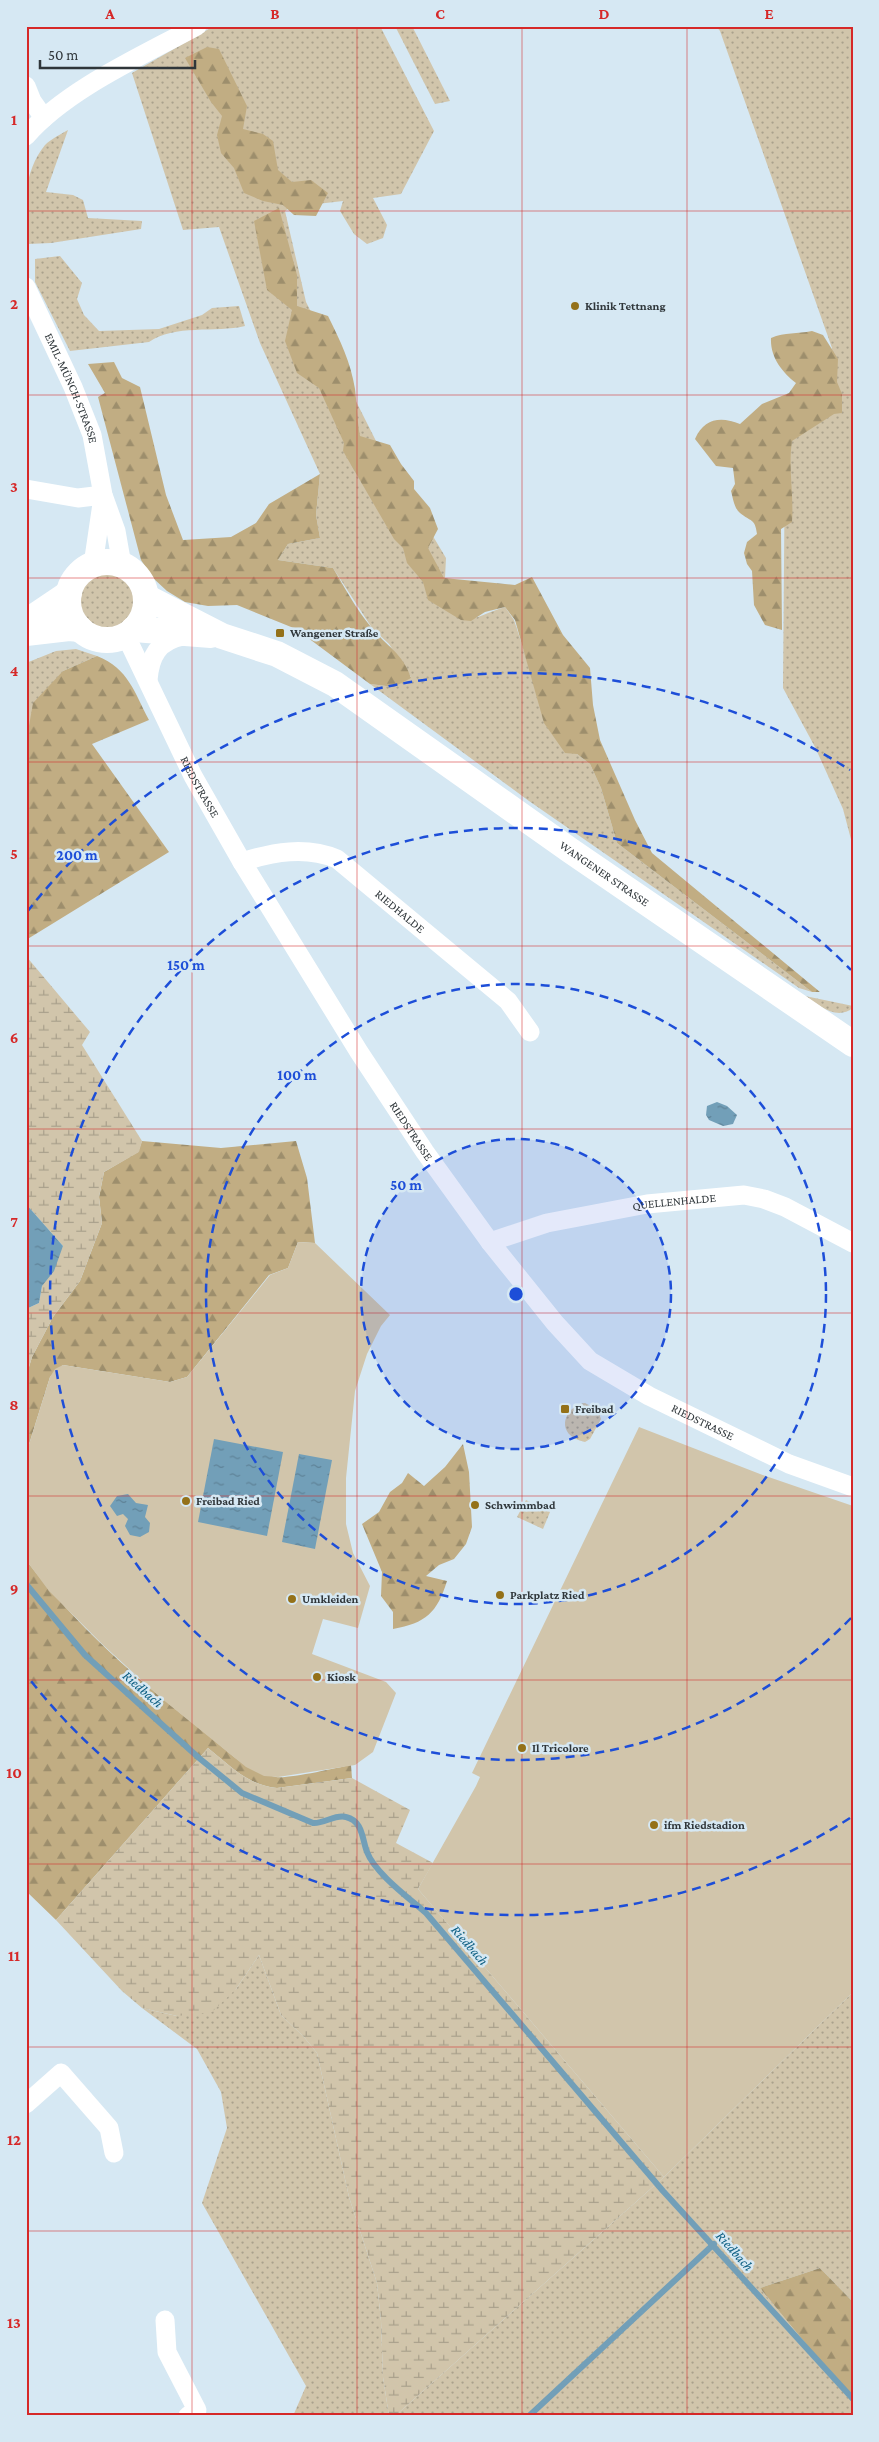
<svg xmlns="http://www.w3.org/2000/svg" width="879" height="2442" viewBox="0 0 879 2442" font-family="'Crimson Pro',serif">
<defs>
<pattern id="grass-dots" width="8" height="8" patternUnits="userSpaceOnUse" patternTransform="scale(1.25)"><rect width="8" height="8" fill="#d1c5ab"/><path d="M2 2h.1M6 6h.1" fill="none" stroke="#aaa18c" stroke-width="1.8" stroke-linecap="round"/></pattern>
<pattern id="forest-firs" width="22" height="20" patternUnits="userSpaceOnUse" patternTransform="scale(1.25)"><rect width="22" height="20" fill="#c1ad83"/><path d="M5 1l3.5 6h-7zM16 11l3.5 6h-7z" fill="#9d8e6c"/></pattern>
<pattern id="wetland-marsh" width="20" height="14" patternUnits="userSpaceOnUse" patternTransform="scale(1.25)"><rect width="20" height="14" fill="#d1c5ab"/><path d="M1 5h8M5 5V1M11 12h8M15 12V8" fill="none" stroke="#aaa18c"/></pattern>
<pattern id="water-ripples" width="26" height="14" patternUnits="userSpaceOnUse" patternTransform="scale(1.25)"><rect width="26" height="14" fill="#729fb8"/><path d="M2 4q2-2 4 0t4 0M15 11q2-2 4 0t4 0" fill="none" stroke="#5e8297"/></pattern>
</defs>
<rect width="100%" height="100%" fill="#d6e8f3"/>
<g fill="url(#grass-dots)">
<path d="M214,26H380L434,131L401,194L373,198L387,225L383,238L367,244L354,234L340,211L343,201L291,207L285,211L306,302L376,441L446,558L445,578L461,620C474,621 490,611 505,607L514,620L533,678L577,754L590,764L601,788L617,843L812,992L799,988L529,801L370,684L394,687L411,677L389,644L372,628L333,568L278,560L288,544L320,538L316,515L320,474L260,343L219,227L183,230L132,73Z"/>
<polygon points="395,26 412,26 450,101 435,104"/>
<polygon points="716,26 853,26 853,847 843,809 815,747 783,688 785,443 832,348 720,31"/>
<path d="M68,130L46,192L73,195L83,200L88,218L142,221L141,229L51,243L28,244C21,213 24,170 45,145C51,139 61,134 68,130Z"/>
<path d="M60,256L82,283L77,299L84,315L99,331L159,329L202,315L212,308L239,306L245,326C216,333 174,324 149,342L70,351L35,282V259Z"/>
<circle cx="106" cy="601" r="28"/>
<polygon points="76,649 97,656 63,671 26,743 26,663 56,651"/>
<path d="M805,996L853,1006V1008C836,1021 819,1005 805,996Z"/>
<path d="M585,1403L598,1410L601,1419L590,1439L585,1442C582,1441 577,1440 574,1438C556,1427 568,1405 585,1403Z"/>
<polygon points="526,1500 550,1512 543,1529 517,1517"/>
<polygon points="259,1955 281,2015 304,2037 317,2053 349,2197 377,2283 381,2321 383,2377 389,2416 293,2416 306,2386 202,2203 227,2128 221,2092 197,2049 142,2008 177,2016 236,1989"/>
<polygon points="853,1992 853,2302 820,2268 760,2288 853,2401 853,2416 395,2416 664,2177"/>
</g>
<g fill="url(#forest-firs)">
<polygon points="207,47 219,49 247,106 243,129 263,134 273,141 278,170 292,182 311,180 328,193 316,216 294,215 283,205 263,201 244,193 234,168 221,153 217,135 222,116 211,102 185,58"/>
<path d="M279,208L297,275V306L328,316C340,340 351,363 355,389C357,405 357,420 360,436L390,445L401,464L414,481V489L430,508L438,529L428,548L444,578L515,585L532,577L563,635L590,668L593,705L600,740L635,820L652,853L820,992H812L617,843L601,788L590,764L577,754L565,753L544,723L515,620L505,607L485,612L471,621L461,620L428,600L423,582L407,563L403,548L394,539L343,451L344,443L319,388L297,373L285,341L292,310L267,290L254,221Z"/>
<path d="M812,331L823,335L838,359L837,382L842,394V413L834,414L792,441C788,468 794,495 792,522L781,529L782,630L765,625L754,605L752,571L747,564L744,553L747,542L757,534C755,518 751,522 740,513C734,508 733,498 731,491L735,484L733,468L716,466L695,439C704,418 721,416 740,424L762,404L789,393L796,383C782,372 770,357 771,338C785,332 797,334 812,331Z"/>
<path d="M114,362L122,378L140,387L166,495L183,540L231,537L256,523L269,504L320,474L316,515L320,538L288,544L278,560L333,568C345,588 356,609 371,627C386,646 403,653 411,678L394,687L370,684L296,629L237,605L208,606L185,602L167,591L153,578L141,560L98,397L105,393L88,364Z"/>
<path d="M97,656C129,669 134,692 149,720L92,744L169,852L26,940V743L33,703L63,671Z"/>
<polygon points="142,1141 221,1148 296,1141 307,1178 315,1243 298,1242 288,1268 269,1275 187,1377 170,1382 63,1365 50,1377 26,1454 26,1377 32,1357 53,1317 80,1281 102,1223 99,1197 104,1172 138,1152"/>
<path d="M463,1444L469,1472L472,1527L466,1544L454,1559L439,1565L426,1576L447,1581C437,1613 426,1623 393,1629V1612L381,1596L382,1572L362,1524L379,1512L390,1492L402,1483L408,1473L424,1486L445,1467Z"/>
<path d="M26,1560C76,1626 139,1681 203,1731C228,1751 244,1770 276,1777C288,1779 336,1768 351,1765L352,1778L277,1788C249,1786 229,1765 208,1748L56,1920L26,1891Z"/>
<polygon points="820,2268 853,2302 853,2401 760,2288"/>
</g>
<g fill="url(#wetland-marsh)">
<polygon points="26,956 90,1032 82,1045 142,1141 139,1152 104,1172 99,1197 102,1223 80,1281 53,1317 32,1357 26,1377 26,1309 39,1303 42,1286 63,1246 26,1204"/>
<path d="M208,1748C229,1765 249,1786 277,1788L352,1778L410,1810L396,1843L433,1863L418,1889L664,2177L395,2416H389L383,2377L381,2321L377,2283L349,2197L317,2053L304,2037L281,2015L259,1955L236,1989L212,2012L177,2016L142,2008L122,1991L56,1920Z"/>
</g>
<g fill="#d1c5ab">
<polygon points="298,1242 315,1243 390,1315 381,1326 367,1354 355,1391 346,1478 346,1524 353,1553 370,1586 358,1628 323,1619 312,1654 386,1682 396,1693 373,1752 355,1765 278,1777 264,1776 246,1767 161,1698 103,1645 49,1591 26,1560 26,1454 50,1377 55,1369 63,1365 170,1382 187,1377 270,1275 288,1268"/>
<polygon points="639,1427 760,1474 853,1506 853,1992 664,2177 418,1889 476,1786 480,1777 472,1773"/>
</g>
<g fill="url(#water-ripples)">
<polygon points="717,1102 727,1106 737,1115 733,1124 723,1126 709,1120 706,1115 707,1106"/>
<polygon points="26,1204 63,1246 54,1271 42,1286 39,1303 26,1309"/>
<polygon points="214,1439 283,1452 267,1536 198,1522"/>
<polygon points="299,1454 332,1460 315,1549 282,1542"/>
<polygon points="128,1494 136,1503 148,1505 145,1517 150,1523 149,1532 140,1537 130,1535 125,1526 128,1519 123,1514 117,1516 110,1506 117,1496"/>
</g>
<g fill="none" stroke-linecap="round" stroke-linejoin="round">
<g stroke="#729fb8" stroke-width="6">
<path d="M26,1584L85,1655L199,1758L242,1793L313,1823C324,1824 335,1814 346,1817C363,1821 362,1839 367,1852C375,1873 409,1898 426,1913L663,2191L853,2399"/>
<polyline points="529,2416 714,2244"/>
</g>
<g stroke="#fff" stroke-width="19">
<polyline points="26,86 32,101 44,118"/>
<path d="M26,136C67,89 142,56 197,26"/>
<path id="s1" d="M26,287L73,387L92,435L103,495L116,531L122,565"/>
<polyline points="26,489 78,498 103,495"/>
<polyline points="93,565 103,497"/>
<path id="s2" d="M126,636L193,776L242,862L359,1052L425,1152L490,1242L555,1323L590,1361L649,1396L789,1464L853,1487"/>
<path d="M148,680C150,656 158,641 183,636"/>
<path id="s3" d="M242,862C273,852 306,846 337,859L508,1001L530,1032"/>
<path id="s4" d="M490,1242L547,1223L647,1204L744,1195L764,1199L785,1207L853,1243"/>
<polyline points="26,2104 61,2073 109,2128 114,2153"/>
<polyline points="165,2320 167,2352 197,2410 188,2416"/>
</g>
<g stroke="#fff" stroke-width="26">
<circle cx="107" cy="601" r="39"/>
<path id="s5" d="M146,597L222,636L277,654L335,684L571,851L853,1044"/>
<polyline points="26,622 69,593"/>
<polyline points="134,629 211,635"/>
<polyline points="26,633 69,628 80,629"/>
</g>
</g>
<path fill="none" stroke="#d62828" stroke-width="1" stroke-opacity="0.55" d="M192,26V2416M357,26V2416M522,26V2416M687,26V2416M26,211H853M26,395H853M26,578H853M26,762H853M26,946H853M26,1129H853M26,1313H853M26,1496H853M26,1680H853M26,1864H853M26,2047H853M26,2231H853"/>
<circle cx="516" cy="1294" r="155" fill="#1d4ed8" fill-opacity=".12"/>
<g fill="none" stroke="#1d4ed8" stroke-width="2.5" stroke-dasharray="9 6">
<circle cx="516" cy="1294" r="155"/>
<circle cx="516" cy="1294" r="310"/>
<path d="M851 1618A466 466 0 1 1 851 970"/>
<path d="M850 1818A621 621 0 0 1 27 1676M27 912A621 621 0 0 1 850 770"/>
</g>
<g fill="#947119" stroke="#d6e8f3" stroke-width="2">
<circle cx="575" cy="306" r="5"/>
<rect x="275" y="628" width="10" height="10" rx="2.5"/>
<rect x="560" y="1404" width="10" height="10" rx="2.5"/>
<circle cx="186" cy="1501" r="5"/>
<circle cx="475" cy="1505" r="5"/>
<circle cx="500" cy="1595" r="5"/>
<circle cx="292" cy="1599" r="5"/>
<circle cx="317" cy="1677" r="5"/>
<circle cx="522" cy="1748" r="5"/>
<circle cx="654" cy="1825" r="5"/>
</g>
<g text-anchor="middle" stroke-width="5" stroke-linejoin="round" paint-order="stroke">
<g font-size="12" font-weight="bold" fill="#2f363a" stroke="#d6e8f3" text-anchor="start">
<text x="585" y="310">Klinik Tettnang</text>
<text x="290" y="637">Wangener Straße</text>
<text x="575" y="1413">Freibad</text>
<text x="196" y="1505">Freibad Ried</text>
<text x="485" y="1509">Schwimmbad</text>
<text x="510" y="1599">Parkplatz Ried</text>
<text x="302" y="1603">Umkleiden</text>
<text x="327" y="1681">Kiosk</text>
<text x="532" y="1752">Il Tricolore</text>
<text x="664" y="1829">ifm Riedstadion</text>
</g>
<g font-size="12" fill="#2f363a" stroke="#d6e8f3">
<text dy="4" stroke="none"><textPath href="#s1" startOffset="111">EMIL-MÜNCH-STRASSE</textPath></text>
<text dy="4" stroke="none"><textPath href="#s2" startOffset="168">RIEDSTRASSE</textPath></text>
<text dy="4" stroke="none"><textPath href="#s5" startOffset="538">WANGENER STRASSE</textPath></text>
<text dy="4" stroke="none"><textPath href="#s3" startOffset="179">RIEDHALDE</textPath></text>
<text dy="4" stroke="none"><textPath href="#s2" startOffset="572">RIEDSTRASSE</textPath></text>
<text dy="4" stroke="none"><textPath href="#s4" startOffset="189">QUELLENHALDE</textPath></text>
<text dy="4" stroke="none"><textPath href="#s2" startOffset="992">RIEDSTRASSE</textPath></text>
</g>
<g font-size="14" font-style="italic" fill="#0b5d81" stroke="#d6e8f3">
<text transform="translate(143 1689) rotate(41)" y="5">Riedbach</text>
<text transform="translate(470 1945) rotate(49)" y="5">Riedbach</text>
<text transform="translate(735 2251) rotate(48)" y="5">Riedbach</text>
</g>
</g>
<circle cx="516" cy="1294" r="8" fill="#1d4ed8" stroke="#d6e8f3" stroke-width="2.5"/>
<g font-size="15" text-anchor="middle" font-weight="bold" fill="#1d4ed8" stroke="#d6e8f3" stroke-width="5" stroke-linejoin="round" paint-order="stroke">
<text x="77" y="860">200 m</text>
<text x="186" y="970">150 m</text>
<text x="297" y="1080">100 m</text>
<text x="406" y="1190">50 m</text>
</g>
<rect width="879" height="2442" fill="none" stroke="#d6e8f3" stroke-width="55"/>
<path d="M40 60v8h155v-8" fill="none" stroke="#2f363a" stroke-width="2.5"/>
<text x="48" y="60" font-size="15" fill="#2f363a" stroke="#d6e8f3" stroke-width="4" paint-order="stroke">50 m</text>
<rect x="28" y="28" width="824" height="2386" fill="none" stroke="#d62828" stroke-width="2"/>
<g font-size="16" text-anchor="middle" font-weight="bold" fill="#d62828">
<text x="110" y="19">A</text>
<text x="275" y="19">B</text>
<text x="440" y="19">C</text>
<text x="604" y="19">D</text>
<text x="769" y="19">E</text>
<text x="14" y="125">1</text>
<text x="14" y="309">2</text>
<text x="14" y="492">3</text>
<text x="14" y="676">4</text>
<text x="14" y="859">5</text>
<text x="14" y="1043">6</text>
<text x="14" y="1227">7</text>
<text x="14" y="1410">8</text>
<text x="14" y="1594">9</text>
<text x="14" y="1778">10</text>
<text x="14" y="1961">11</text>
<text x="14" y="2145">12</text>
<text x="14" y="2328">13</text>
</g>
</svg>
